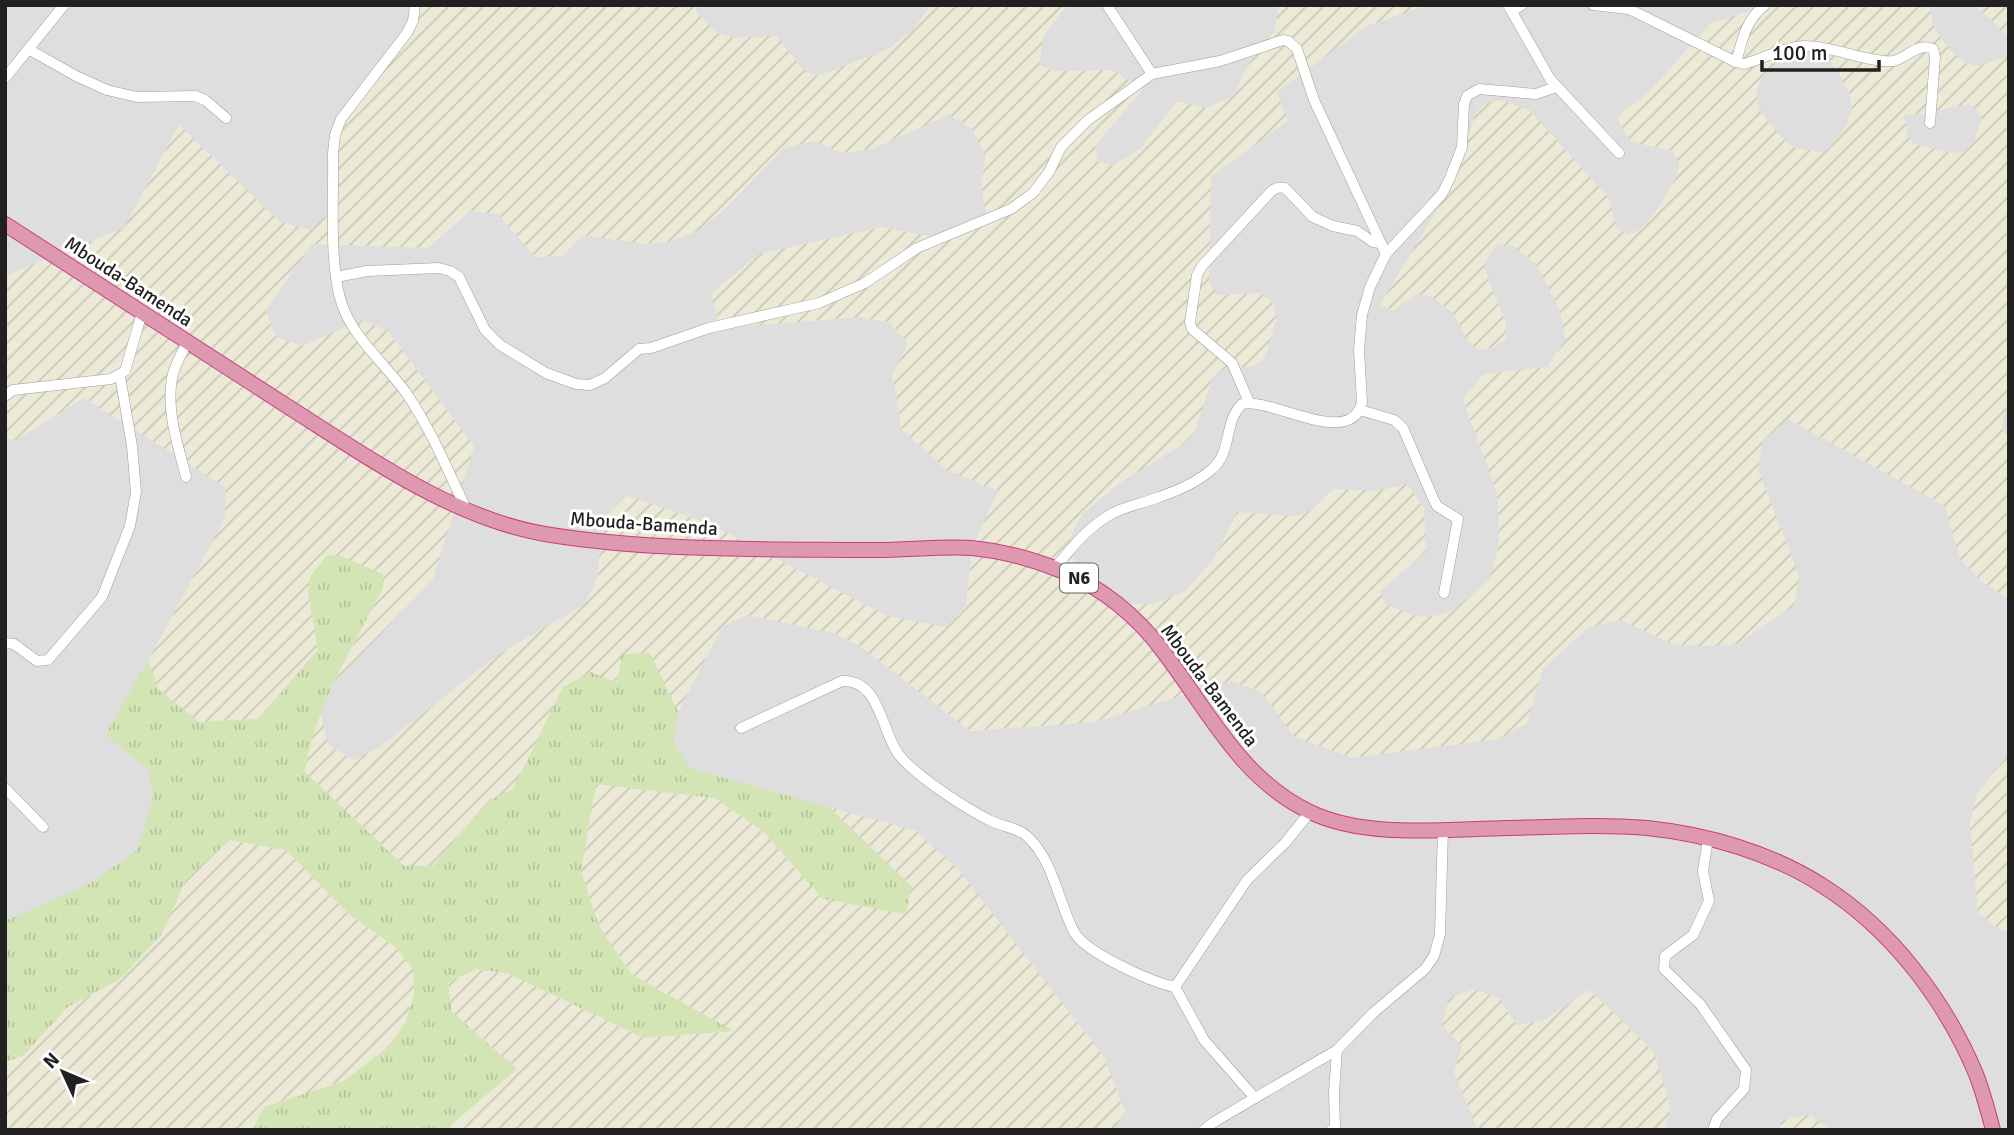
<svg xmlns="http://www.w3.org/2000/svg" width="2014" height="1135" viewBox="0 0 2014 1135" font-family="Signika,sans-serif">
<defs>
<pattern id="farmland-furrows" width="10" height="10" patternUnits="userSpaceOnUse" patternTransform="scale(1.75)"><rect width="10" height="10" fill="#ecead6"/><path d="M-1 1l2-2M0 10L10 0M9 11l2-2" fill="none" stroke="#cac8b7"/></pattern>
<pattern id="grass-tufts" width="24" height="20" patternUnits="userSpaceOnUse" patternTransform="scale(1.75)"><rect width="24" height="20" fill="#d3e4b5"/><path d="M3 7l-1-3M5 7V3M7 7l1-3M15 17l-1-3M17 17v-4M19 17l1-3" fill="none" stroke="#b5c39b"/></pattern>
</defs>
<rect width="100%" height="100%" fill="#f0ece8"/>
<polygon fill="#dfdede" points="5,5 2009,5 2009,1130 859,1130 1016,1031 792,864 5,996"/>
<g fill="url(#farmland-furrows)" fill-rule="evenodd">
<path d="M415,5H696L697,13L717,33L733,38L777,36L805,72L818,76L886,50L912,31L931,5H1067L1044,35L1039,64L1052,71L1112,70L1143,89L1095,146L1098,161L1112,166L1141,148L1177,101L1206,108L1234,96L1246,68L1274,32L1280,5H1428L1367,26L1277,92L1288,121L1211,176L1209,280L1216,295L1261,293L1273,304L1276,319L1268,348L1262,361L1249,367H1234L1232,363L1213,377L1194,433L1183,444L1120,483L1084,512L1076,524L1071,537L1075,568L1084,580L1123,604H1153L1185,591L1195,580L1214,559L1237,512L1296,516L1311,510L1333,489L1377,491L1407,484L1424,508L1426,552L1380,591L1385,604L1412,615L1427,617L1443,614L1456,608L1490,578L1499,547L1498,500L1495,487L1463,400L1483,374L1547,367L1566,339L1559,309L1537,265L1514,246L1499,244L1489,254L1484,267L1506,324V340L1493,347L1479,350L1468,341L1454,314L1431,296L1417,294L1393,311L1380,305L1458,174L1475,114L1484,104L1500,100L1529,110L1609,198L1616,227L1628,235L1641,229L1659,207L1676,178L1679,164L1673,151L1631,142L1616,117L1649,92L1710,24L1749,11L1752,5H1929L1933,25L1941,38L1953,53L1966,63L1976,66L2009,56V406L2003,419L2002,430L2009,438V600L1981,581L1960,559L1945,506L1788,419L1763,441L1758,469L1800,578L1793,606L1737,644L1707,646L1676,645L1620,620L1588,628L1543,668L1527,723L1499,739L1352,758L1295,737L1261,692L1231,681L1094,722L970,731L860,646L834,633L747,615L722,627L678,712L650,653L617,684L563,687L513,790L488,801L433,866H404L305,772L309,742L321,714L328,744L353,760L380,747L499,654L584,605L597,579L603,520L625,495L708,523L887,616L946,627L966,606L972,548L998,491L947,470L902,430L892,375L908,344L890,323L860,317L747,326L719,321L711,294L759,254L882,227L939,238L986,213L981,186L986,156L972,129L949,115L872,149L841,153L815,141L784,148L722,212L699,230L673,241L645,244L582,235L563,256L535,257L498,214L470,211L428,248L312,244L266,310L275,336L302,346L361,320L388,331L474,447L433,579L331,687L383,588L382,574L308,591L318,649L258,719L199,722L159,690L148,661L225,518L226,487L84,398L16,440L5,438V276L124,228L179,125L280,222L310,230L331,212L335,135L396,51ZM1812,46L1824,55L1839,73L1850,94L1852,109L1846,126L1828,150L1819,152L1795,148L1784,140L1764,116L1758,105L1756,92L1764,74L1778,62ZM1967,104L1977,110L1982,117L1974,143L1964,153L1946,152L1912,143L1908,135L1904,115L1922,114Z"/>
<polygon points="1974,5 2009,5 2009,38 1999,27"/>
<polygon points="2009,754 2009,931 2001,930 1978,913 1970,822 1977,794"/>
<polygon points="595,784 715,798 764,832 823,899 905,914 912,887 829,807 916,831 958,869 1104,1057 1125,1111 1113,1130 445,1130 517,1069 452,1012 448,983 476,969 507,973 644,1038 733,1031 632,975 599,926 581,871"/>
<polygon points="230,840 286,850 349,914 395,947 413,968 414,996 405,1023 389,1046 344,1081 264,1107 252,1130 5,1130 5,1062 23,1056 68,1007 120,979 162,934 186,879"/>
<polygon points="1475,989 1500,999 1516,1025 1544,1020 1590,990 1654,1052 1671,1108 1665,1130 1478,1130 1454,1073 1462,1046 1442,1025 1449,998"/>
<polygon points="1809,1114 1831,1130 1780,1130 1781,1121"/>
</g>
<path fill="url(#grass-tufts)" d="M327,555L341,556L383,574V588C352,647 315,706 305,772L404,866H433L488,801L513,789L563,687L591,672L617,683L622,654L650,653L678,712L673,742L691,769L829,807L912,887L905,914L823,899L764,832L715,798L596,784L581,871L599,926L632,975L734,1031L644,1038L507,973L476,969L448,983L452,1012L517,1069L445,1130H252L264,1107L344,1081L389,1046L405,1023L414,996L413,969L395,947L349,914L286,850L230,840L186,879L162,934L120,979L68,1007L23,1056L5,1062V921L91,883L137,850L153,797L148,769L105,735L148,661L159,690L199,722L258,719L318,650L308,591L310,577Z"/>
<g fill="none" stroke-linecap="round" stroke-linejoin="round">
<defs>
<g id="minor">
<path d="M415,5L413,21L407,33L341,119L335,135L333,153C334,197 329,256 340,298C350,336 385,363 407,394C431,430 448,470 466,509"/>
<polyline points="1107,5 1152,74"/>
<polyline points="1508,5 1550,79 1619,153"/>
<path d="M1593,5L1629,9L1736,62L1744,64C1762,59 1789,45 1807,46C1830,46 1875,64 1893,61C1907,58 1918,42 1933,49L1935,57L1930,123"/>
<polyline points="1512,11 1522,5"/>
<polyline points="30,50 76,76 107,90 137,97 195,96 205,100 226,118"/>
<path d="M1736,62C1742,41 1746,19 1765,5"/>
<polyline points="5,78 64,5"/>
<polyline points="336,277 367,271 439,268 450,271 459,277 485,330 500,345 546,373 576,384 590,385 605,378 639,349 651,348 709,328 819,303 865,283 917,248 1011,209 1033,193 1049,172 1061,147 1088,120 1152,74 1220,61 1283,40 1288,41 1297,49 1314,100 1386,254"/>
<polyline points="5,396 13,390 111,379 125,371 142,313"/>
<path d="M1249,402L1232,363L1192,329L1190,322L1197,275L1202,266L1266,197C1272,190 1276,186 1285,188L1313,217L1333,226L1357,231L1373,242L1380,243"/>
<polyline points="1360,410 1394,420 1403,428 1433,498 1437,506 1458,519 1444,593"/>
<path d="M186,477C178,445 166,411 172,378C174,366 182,353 187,342"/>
<path d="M1055,568C1072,547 1089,526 1113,513C1127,506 1144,503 1159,497C1177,491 1197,482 1211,470C1233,452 1223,423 1242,404C1272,397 1351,450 1362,402L1359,350L1362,315L1370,287L1386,254L1442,194L1450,178L1462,147L1464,104L1467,96L1479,89L1536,94L1556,87"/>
<polyline points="5,643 14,644 37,661 48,660 102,597 130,526 136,492 132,446 120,376"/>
<path d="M741,728L842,681C880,679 881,731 899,755C916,776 965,808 989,820C1002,827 1018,827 1028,837C1054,862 1058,901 1074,932C1086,953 1151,982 1175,987"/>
<polyline points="5,788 43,827"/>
<polyline points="1708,839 1703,871 1709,901 1693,935 1665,956 1664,969 1700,1004 1746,1070 1744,1089 1717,1119 1713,1130"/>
<polyline points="1255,1098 1204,1040 1175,987 1247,880 1285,843 1310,812"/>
<polyline points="1204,1130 1214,1122 1337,1050 1373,1013 1425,969 1434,956 1440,934 1443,829"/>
<polyline points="1332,1130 1335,1128 1334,1092 1337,1050"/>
</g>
<path id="highway" d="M5,224C100,285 195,347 290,408C369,458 457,521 551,535C653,551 764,549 867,550C901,551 937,546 972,548C1002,551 1035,560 1062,571C1101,587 1137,616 1162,650C1207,708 1240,779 1310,812C1366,839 1446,829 1507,828C1553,827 1600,824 1647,828C1707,834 1772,853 1823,886C1891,929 1945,1000 1976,1074C1983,1092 1988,1111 1993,1130"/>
</defs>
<use href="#minor" stroke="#9e9e9e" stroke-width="11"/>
<use href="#highway" stroke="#c83c81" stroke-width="16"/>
<use href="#minor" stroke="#fff" stroke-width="10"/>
<use href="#highway" stroke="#de99b1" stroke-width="14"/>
</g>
<g text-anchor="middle" stroke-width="6" stroke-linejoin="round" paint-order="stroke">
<rect fill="#fff" stroke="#646464" stroke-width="2" x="1060" y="563.5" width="38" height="29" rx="5"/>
<g font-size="18" font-weight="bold" fill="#212121">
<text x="1079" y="584">N6</text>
</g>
<g font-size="19" fill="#212121" stroke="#fff">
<text transform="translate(129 281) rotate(33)" y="7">Mbouda-Bamenda</text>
<text transform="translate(644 523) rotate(4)" y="7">Mbouda-Bamenda</text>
<text transform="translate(1210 685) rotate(53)" y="7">Mbouda-Bamenda</text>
</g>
</g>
<rect width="2014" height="1135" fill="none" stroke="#212121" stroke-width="14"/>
<g transform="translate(63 1072) rotate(314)" stroke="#ffffff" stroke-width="5" paint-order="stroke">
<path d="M0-5L12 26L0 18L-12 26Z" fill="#212121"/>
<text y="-10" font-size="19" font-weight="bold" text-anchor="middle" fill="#212121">N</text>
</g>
<path d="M1762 60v10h117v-10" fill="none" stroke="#212121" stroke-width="3.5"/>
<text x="1772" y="60" font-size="21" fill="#212121" stroke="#ffffff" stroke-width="5" paint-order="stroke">100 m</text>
</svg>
